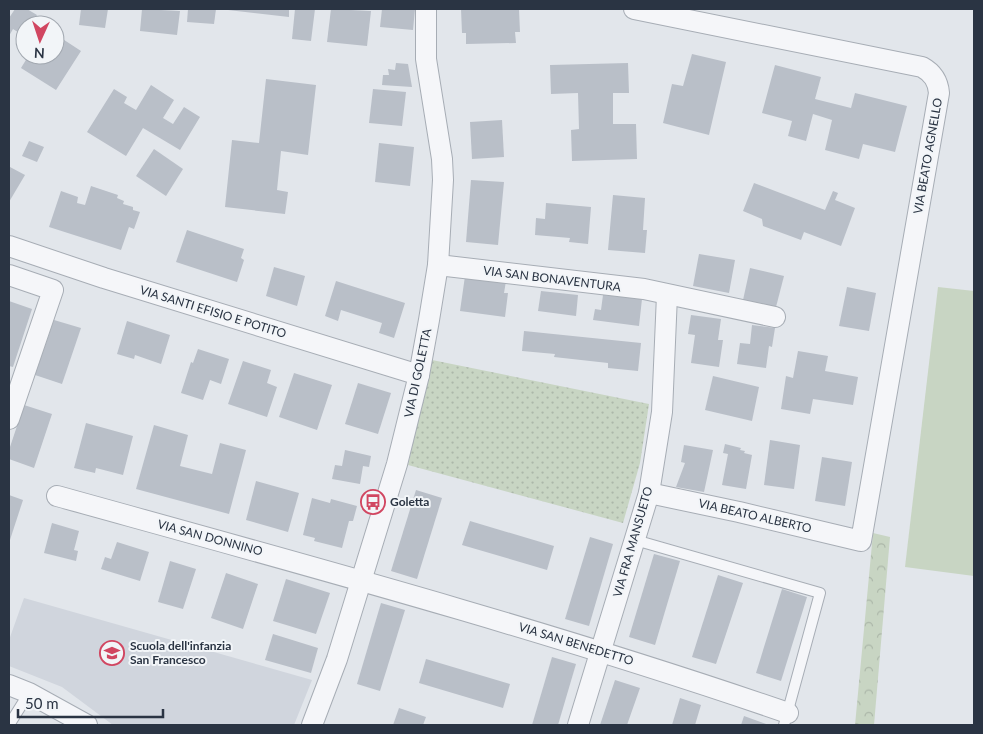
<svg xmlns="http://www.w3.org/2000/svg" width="983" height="734" viewBox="0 0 983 734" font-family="Lato,sans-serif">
<defs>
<pattern id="grass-dots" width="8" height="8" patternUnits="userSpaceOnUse" patternTransform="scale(1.25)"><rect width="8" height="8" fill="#c8d5c3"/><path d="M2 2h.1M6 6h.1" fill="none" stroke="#acb7a9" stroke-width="1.8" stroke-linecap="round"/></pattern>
<pattern id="park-crowns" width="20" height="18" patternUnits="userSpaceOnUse" patternTransform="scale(1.25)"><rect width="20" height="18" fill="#c8d5c3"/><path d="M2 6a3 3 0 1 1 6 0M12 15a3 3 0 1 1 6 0" fill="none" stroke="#acb7a9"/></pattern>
</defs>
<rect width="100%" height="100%" fill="#e2e6eb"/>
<polygon fill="#d0d5dd" points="24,598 312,680 294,725 113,725 62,687 9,666 9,640"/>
<polygon fill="url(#grass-dots)" points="432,360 649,404 640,463 623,523 408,465"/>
<polygon fill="url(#park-crowns)" points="873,533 890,537 874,725 855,725"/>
<polygon fill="#c8d5c3" points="938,287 974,291 974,576 905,567"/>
<g fill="#b9bfc8">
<polygon points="15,9 27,9 37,15 31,25 25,25 24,36 13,29 9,36 9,18"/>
<polygon points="81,9 108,9 105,28 79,25"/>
<polygon points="142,9 180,11 177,35 140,31"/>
<polygon points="188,9 216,9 214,24 187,22"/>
<polygon points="228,9 289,9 289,17 228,10"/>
<polygon points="295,9 315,9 311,41 292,39"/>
<polygon points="331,9 371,11 367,46 327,42"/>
<polygon points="382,9 415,9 413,30 380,27"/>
<polygon points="461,9 519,9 520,32 515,32 516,43 466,44 466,33 462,33"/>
<polygon points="55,34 81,51 56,90 21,68 29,55 55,55"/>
<polygon points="692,54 726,62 709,135 663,123 672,84 683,86"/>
<polygon points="396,63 408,64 412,87 382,85 383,75 389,75 388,69 395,70"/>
<polygon points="628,63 629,93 613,93 613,124 636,124 637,159 572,161 571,130 579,129 578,93 551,94 550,65"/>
<polygon points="775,65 821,77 815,99 851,108 855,93 907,106 895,152 863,144 859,159 825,150 832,120 813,114 806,141 788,136 792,121 762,113"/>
<polygon points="266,79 316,85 308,155 281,151 277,190 288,192 285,214 225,207 232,140 259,143"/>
<polygon points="151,85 174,100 163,118 173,124 184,107 200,117 180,150 143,128 126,156 87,132 114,89 127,97 124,103 136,110"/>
<polygon points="373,89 406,92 402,126 369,123"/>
<polygon points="502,120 504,157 472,159 470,122"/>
<polygon points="29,141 44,147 37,162 22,156"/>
<polygon points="379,143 414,147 410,186 375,182"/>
<polygon points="154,149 183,169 166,196 136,176"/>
<polygon points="10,167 25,175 9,202 9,169"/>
<polygon points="471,180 504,182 498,245 466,242"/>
<polygon points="754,183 825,210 833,191 838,193 835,200 855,208 841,246 804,232 801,240 763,226 762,219 743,211"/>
<polygon points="91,186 118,195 117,198 124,201 123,204 133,207 133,210 140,212 134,229 129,227 121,250 49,227 61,191 78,197 77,203 85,205"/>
<polygon points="613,195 645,198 643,230 647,230 645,253 608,250"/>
<polygon points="546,203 591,207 588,244 569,242 570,238 535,235 536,218 545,219"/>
<polygon points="187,230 244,249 241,258 244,260 237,282 176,262"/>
<polygon points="699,254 735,260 729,293 693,286"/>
<polygon points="274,267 305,276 297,306 266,296"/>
<polygon points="750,268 784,276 776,307 743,300"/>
<polygon points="465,276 506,281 504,293 508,293 505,317 460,311"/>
<polygon points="336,281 405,303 394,338 379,333 382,323 341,310 338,321 325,316"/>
<polygon points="847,287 876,293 869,331 839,326"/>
<polygon points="541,291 578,295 576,316 538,311"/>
<polygon points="603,295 642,299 639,326 593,320 595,309 601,310"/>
<polygon points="9,301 32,309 13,367 9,366"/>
<polygon points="691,315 721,319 718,340 723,340 719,367 691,363 695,335 688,334"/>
<polygon points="54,320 81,328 62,384 35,375"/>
<polygon points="127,321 170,335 161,364 135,355 134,359 117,354"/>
<polygon points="752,325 775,328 772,347 769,346 766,368 737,364 740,343 750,344"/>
<polygon points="524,331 641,343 638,371 608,368 608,363 554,357 555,354 522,351"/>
<polygon points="198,349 229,359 221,384 210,380 203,400 181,393 191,362 193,363"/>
<polygon points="798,351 828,356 825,371 858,377 853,405 813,399 810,414 781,409 786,376 793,378"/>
<polygon points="243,361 271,370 267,383 277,387 267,417 228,404"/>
<polygon points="294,373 332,385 317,430 279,417"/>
<polygon points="713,376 759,387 752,421 705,410"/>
<polygon points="358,383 391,393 378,434 345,424"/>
<polygon points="24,405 52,414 34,468 9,459 9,450"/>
<polygon points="86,423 133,436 123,475 96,468 95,473 74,468"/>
<polygon points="154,425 188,435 180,466 212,474 220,443 246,450 229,514 136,489"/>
<polygon points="770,440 800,445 794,489 764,485"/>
<polygon points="725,444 741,448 740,450 745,451 744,453 752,455 746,489 722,485 728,454 723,453"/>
<polygon points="684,445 713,450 704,492 676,487 685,463 681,462"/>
<polygon points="345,450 371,456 369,467 363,466 360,484 332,479 335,465 342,466"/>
<polygon points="822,457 852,462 845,506 815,501"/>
<polygon points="256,481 299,493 288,532 246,520"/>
<polygon points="416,490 442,498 417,579 391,571"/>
<polygon points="9,495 23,500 9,543"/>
<polygon points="312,498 330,503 331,499 357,506 353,521 349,521 342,548 314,541 315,538 303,535"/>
<polygon points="470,521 554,546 547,570 462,545"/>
<polygon points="52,523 79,531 74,550 78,551 76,561 44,553"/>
<polygon points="590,537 613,544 589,626 565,619"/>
<polygon points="117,542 149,552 140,581 101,569 105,557 111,559"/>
<polygon points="654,554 680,561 655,645 629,637"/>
<polygon points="170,561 196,569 183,609 158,602"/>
<polygon points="226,573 258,584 243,629 211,618"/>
<polygon points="718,575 743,583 716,664 692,657"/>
<polygon points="286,579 330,593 316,634 273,621"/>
<polygon points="782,589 807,597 781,681 756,673"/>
<polygon points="381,603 405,610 380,691 357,684"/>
<polygon points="273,634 318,648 311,673 265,660"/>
<polygon points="552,657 576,664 558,725 532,725"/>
<polygon points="426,659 510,684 503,708 419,683"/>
<polygon points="615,680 640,688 627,725 600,725"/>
<polygon points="680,698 701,705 695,725 672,725"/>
<polygon points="399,708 426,717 423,725 393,725"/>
<polygon points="744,716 769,725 741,725"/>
</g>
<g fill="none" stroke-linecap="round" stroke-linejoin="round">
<defs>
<g id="service">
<polyline points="635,540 820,593 784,725"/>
<polyline points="9,725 29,693"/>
</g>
<g id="minor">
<path d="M634,9L922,67C933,73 938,81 939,93L861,541L739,512L649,493"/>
<polyline points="9,246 104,278 419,375"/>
<polyline points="438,265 644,289 775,317"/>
<polyline points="9,275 53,290 9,419"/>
<path d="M57,496C302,564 547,630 788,713"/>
<polyline points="9,685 29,693 87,725"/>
<polyline points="312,725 337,659 397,464 419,375 429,320 438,265 443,180 442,159 426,59 426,9"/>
<polyline points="578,725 649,493 662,412 667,295"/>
</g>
</defs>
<use href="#service" stroke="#a7adb5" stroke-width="12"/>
<use href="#minor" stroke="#a7adb5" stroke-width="22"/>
<use href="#service" stroke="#f5f6f9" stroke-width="10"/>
<use href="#minor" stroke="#f5f6f9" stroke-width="20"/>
</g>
<defs>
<symbol id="bus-ring" viewBox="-11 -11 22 22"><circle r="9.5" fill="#f2f5f8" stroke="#d14661" stroke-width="1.5"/><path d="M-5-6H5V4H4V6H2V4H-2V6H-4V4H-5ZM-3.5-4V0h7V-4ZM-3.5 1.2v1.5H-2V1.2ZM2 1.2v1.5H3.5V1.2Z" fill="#d14661"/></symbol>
<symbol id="school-ring" viewBox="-11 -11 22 22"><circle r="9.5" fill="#f2f5f8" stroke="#d14661" stroke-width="1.5"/><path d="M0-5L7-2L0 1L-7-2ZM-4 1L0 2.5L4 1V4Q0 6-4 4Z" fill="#d14661"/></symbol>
</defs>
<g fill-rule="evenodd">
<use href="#bus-ring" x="359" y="488" width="28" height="28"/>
<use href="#school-ring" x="98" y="639" width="28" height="28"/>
</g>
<g text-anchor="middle" stroke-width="4" stroke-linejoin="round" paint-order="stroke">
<g font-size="12" fill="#2a3443" stroke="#f2f5f8">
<text transform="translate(928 156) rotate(-80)" y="4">VIA BEATO AGNELLO</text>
<text transform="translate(552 279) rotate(7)" y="4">VIA SAN BONAVENTURA</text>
<text transform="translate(213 312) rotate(17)" y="4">VIA SANTI EFISIO E POTITO</text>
<text transform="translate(418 373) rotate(-78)" y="4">VIA DI GOLETTA</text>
<text transform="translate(755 516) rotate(13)" y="4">VIA BEATO ALBERTO</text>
<text transform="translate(210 538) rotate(15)" y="4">VIA SAN DONNINO</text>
<text transform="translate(633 542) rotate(-74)" y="4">VIA FRA MANSUETO</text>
<text transform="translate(576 644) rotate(17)" y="4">VIA SAN BENEDETTO</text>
</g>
<g font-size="12" font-weight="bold" fill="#2a3443" stroke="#f2f5f8" text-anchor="start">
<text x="390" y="506">Goletta</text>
<text x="130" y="650">Scuola dell'infanzia<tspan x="130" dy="14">San Francesco</tspan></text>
</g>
</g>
<rect width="983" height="734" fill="none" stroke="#2a3443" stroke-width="20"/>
<g transform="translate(40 40) rotate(183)"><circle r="24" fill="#f2f5f8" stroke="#a2a8b0"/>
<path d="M0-4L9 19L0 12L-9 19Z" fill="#d14661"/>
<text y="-8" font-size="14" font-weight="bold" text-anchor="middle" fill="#2a3443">N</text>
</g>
<path d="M18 709v8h145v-8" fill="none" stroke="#2a3443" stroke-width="2.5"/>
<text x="25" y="709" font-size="15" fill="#2a3443" stroke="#f2f5f8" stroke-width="4" paint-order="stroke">50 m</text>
</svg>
